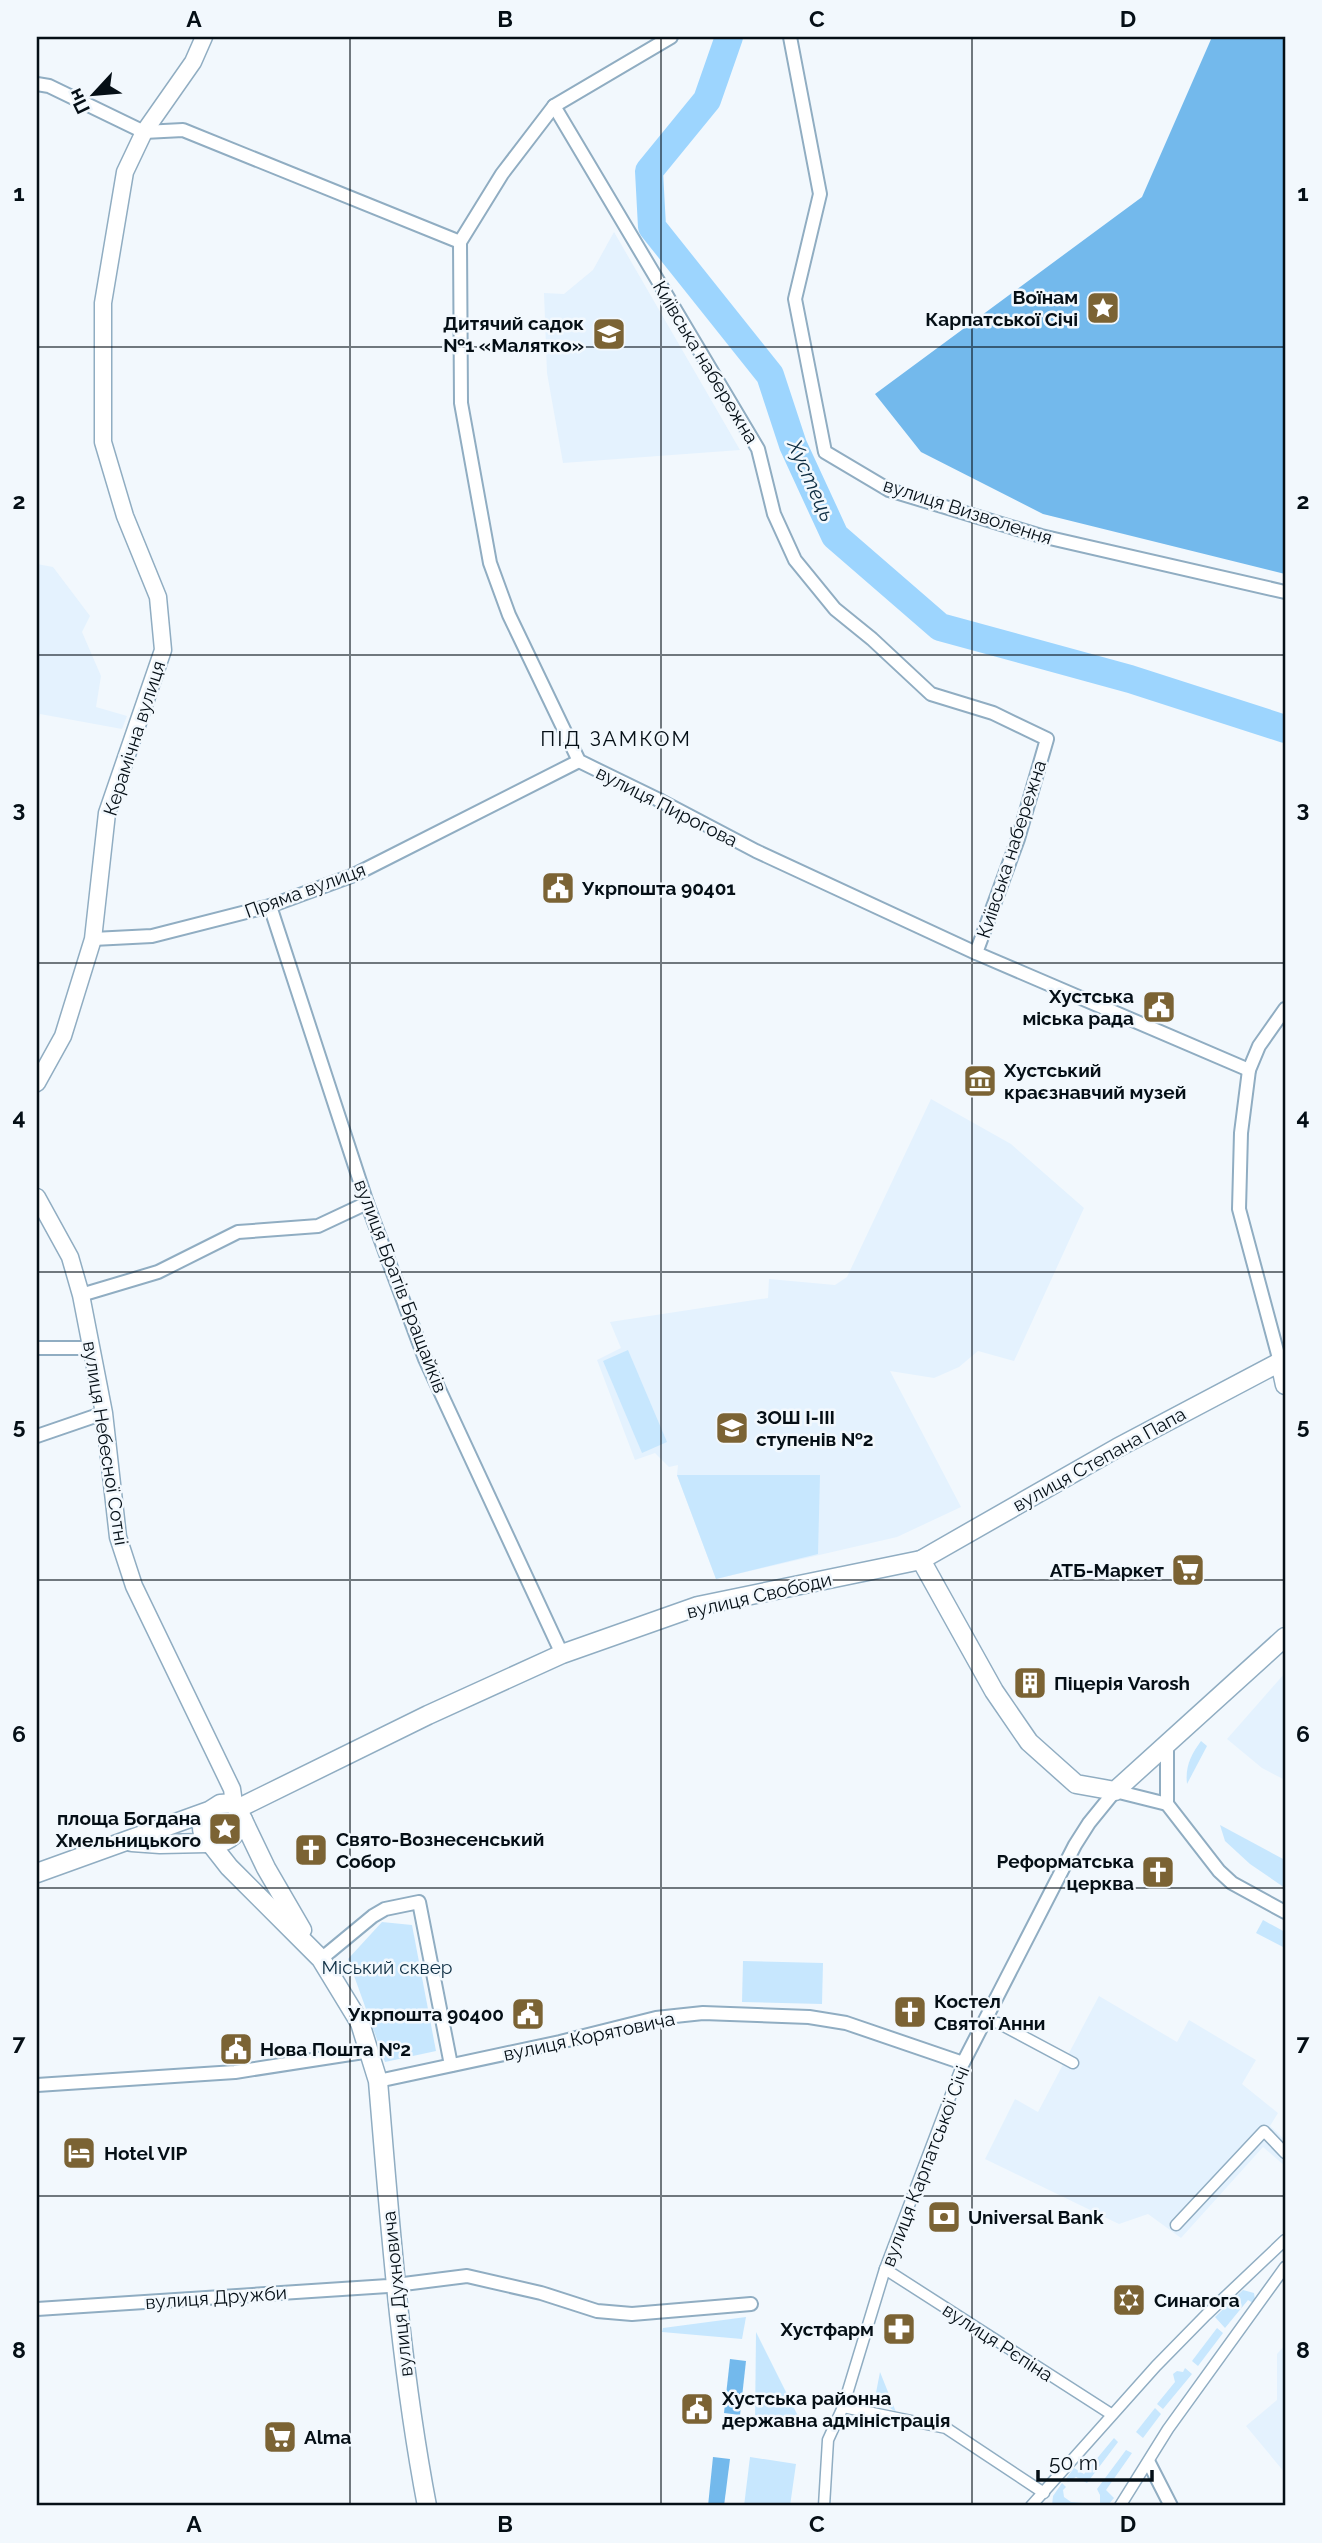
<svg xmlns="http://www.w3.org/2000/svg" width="1322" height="2543" viewBox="0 0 1322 2543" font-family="Raleway,sans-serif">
<rect width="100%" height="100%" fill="#f2f8fd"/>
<g fill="#e4f2fe">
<polygon points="614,232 740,450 563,463 547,373 544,293 564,294 593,270"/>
<polygon points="37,564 53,567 90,616 82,632 101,676 96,707 127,716 122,729 40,714 37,725"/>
<polygon points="931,1099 1011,1144 1084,1208 1014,1361 978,1351 959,1367 934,1378 890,1371 961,1507 897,1537 716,1579 677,1475 678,1465 669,1467 655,1453 635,1460 597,1360 621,1348 610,1322 768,1298 769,1279 835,1285 847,1277"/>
<polygon points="1285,1673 1285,1780 1262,1768 1227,1739"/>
<polygon points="1099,1996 1177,2042 1189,2020 1256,2060 1242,2084 1278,2113 1270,2126 1285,2140 1285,2166 1263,2147 1181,2238 1148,2214 1119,2224 985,2159 1015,2099 1038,2112"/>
<polygon points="1285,2345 1285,2473 1246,2426 1277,2400 1277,2354"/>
</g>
<g fill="#c7e7fe">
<polygon points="628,1350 667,1442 642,1453 603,1361"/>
<polygon points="677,1475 820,1475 818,1554 716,1579"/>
<path d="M1201,1741L1207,1746L1187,1784C1185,1766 1191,1755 1201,1741Z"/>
<polygon points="1220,1825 1285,1860 1285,1888 1250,1864 1225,1841"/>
<polygon points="1263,1920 1285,1932 1285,1948 1256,1933"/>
<polygon points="382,1922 412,1925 436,2051 385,2062 348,1959"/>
<polygon points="743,1961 823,1963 822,2004 742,2002"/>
<polygon points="1243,2290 1254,2293 1255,2300 1253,2303 1248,2300 1225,2328 1215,2317"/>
<polygon points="746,2317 742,2339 662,2332 663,2328"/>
<polygon points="1217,2328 1223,2333 1198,2366 1192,2361"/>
<polygon points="756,2332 804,2428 755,2424"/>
<polygon points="1185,2368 1192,2374 1163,2409 1157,2404 1175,2382 1173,2374 1177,2371 1183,2372"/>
<polygon points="880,2372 896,2412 875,2398"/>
<polygon points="1155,2408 1161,2414 1143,2438 1136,2432"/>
<polygon points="1114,2438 1118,2442 1087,2483 1076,2477 1068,2482 1065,2480 1074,2468 1084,2474"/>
<polygon points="1126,2450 1132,2453 1106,2490 1114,2498 1107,2506 1100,2506 1100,2495 1097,2489"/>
<polygon points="750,2457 796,2464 790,2506 744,2506"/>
<polygon points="1062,2483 1066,2487 1063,2490 1064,2497 1071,2502 1083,2503 1076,2506 1052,2506 1053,2496"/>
</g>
<g fill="#73b9ec">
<polygon points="1212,37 1285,37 1285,574 1043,514 921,452 875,394 1142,197"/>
<polygon points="730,2359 746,2361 740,2415 724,2413"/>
<polygon points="713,2457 730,2459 724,2506 708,2506"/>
</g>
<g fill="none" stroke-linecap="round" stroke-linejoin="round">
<polyline stroke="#9dd5fe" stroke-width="28" points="729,37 707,100 649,171 652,227 770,375 793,445 835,536 940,627 1130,679 1285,729"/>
<defs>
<g id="pedestrian">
<polyline points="998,2023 1073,2063"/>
<polyline points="1176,2225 1264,2131 1285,2153"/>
<polyline points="885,2269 1111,2414"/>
<polyline points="843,2407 946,2428 1044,2493"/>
<polyline points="824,2506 828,2440 843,2407 885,2269 963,2063"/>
<polyline points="1031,2506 1156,2366 1206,2315 1285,2240"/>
<polyline points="1120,2506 1168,2429 1285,2267"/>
</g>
<g id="minor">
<polyline points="790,37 820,194 795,299 825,452 889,490 1041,536 1285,592"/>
<polyline points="37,84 49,86 144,132 183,130 460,242"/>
<polyline points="554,106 758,449 774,514 795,560 835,609 872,639 931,694 993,713 1047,739 1018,839 976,953"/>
<polyline points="460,242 461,403 490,563 509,615 579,761 661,801 756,851 976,953 1249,1070"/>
<polyline points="460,242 502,174 554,106 671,37"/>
<polyline points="270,906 367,1203 425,1359 562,1654"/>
<polyline points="93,939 152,936 270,906 354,875 579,761"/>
<polyline points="81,1295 158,1272 238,1232 318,1226 367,1203"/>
<polyline points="37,1348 91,1348"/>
<polyline points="1280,1362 1239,1209 1241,1133 1249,1070 1259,1046 1285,1009"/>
<polyline points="37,1436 104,1413"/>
<polyline points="1167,1744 1167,1804 1219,1871 1232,1883 1285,1912"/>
<polyline points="321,1959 373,1916 385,1909 419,1902 451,2065"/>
<polyline points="378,2081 560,2042 656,2018 703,2013 809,2017 846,2023 963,2063 1075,1845 1089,1823 1115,1791 1167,1804"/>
<polyline points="37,2085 235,2072 370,2051"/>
<polyline points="37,2309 388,2286 467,2276 541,2293 597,2311 632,2314 751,2304"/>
<polyline points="1149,2463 1171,2506"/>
</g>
<g id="tertiary">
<polyline points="37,1083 63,1036 93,939 107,813 163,650 158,597 125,516 103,442 103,303 125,172 144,132 193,62 204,37"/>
<polyline points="37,1197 70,1257 81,1295 104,1413 118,1537 134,1586 232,1789 234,1803"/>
</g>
<g id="secondary">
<polyline points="921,1560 994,1691 1029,1742 1076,1784 1115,1791 1285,1637"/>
<polyline points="239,1808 428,1715 562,1654 698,1606 921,1560 1117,1448 1280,1362 1285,1385"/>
<polyline points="243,1820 266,1868 302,1930"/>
<polyline points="132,1842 160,1844 207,1843"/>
<path d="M211,1844L229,1867L321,1959L360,2023L378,2081C390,2223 400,2365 427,2506"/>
<path d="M37,1873L209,1811L220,1804L234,1803L243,1820C237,1836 225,1845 207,1843C200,1830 200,1823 209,1811"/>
</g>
</defs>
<use href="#pedestrian" stroke="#90adc2" stroke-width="13"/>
<use href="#minor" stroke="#90adc2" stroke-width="16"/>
<use href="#tertiary" stroke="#90adc2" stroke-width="19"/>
<use href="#secondary" stroke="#90adc2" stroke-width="21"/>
<use href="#pedestrian" stroke="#fff" stroke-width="10"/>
<use href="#minor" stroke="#fff" stroke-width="12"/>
<use href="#tertiary" stroke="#fff" stroke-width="16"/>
<use href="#secondary" stroke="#fff" stroke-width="18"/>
</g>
<path fill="none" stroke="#050f16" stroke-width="2" stroke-opacity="0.55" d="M350,37V2506M661,37V2506M972,37V2506M37,347H1285M37,655H1285M37,963H1285M37,1272H1285M37,1580H1285M37,1888H1285M37,2196H1285"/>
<defs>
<symbol id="sight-square" viewBox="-11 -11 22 22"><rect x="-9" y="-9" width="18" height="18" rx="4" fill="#7b6334" stroke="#f2f8fd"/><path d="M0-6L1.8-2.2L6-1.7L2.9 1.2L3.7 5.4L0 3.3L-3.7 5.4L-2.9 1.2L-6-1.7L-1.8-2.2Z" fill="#fff"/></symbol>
<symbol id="school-square" viewBox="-11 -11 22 22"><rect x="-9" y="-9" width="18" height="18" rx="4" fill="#7b6334" stroke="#f2f8fd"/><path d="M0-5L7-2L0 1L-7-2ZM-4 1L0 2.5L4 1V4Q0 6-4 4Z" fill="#fff"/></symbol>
<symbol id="civic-square" viewBox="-11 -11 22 22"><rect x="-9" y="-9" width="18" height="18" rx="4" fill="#7b6334" stroke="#f2f8fd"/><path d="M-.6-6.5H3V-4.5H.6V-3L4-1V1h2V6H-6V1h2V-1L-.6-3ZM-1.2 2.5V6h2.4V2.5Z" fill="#fff"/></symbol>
<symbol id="museum-square" viewBox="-11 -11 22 22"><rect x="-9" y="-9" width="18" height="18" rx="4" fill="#7b6334" stroke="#f2f8fd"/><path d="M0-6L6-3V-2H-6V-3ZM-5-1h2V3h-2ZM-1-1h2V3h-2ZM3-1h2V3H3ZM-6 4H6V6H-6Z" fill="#fff"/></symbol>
<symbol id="supermarket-square" viewBox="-11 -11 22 22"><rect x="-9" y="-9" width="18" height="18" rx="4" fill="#7b6334" stroke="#f2f8fd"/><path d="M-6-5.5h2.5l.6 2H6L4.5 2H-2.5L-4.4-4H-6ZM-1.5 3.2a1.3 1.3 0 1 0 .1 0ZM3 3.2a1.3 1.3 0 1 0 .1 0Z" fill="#fff"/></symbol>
<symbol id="building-square" viewBox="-11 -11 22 22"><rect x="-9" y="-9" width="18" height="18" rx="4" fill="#7b6334" stroke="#f2f8fd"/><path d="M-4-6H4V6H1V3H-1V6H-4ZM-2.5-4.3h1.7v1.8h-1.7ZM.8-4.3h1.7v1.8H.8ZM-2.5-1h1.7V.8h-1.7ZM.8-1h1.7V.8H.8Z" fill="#fff"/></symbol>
<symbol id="church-square" viewBox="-11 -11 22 22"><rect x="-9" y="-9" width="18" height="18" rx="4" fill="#7b6334" stroke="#f2f8fd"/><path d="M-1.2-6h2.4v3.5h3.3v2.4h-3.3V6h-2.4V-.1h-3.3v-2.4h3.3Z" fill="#fff"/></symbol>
<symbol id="hotel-square" viewBox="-11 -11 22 22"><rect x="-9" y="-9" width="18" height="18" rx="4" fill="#7b6334" stroke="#f2f8fd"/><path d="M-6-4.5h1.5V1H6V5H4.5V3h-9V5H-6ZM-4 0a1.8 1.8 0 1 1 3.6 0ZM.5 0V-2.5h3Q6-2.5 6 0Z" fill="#fff"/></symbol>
<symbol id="bank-square" viewBox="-11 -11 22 22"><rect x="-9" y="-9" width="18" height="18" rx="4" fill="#7b6334" stroke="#f2f8fd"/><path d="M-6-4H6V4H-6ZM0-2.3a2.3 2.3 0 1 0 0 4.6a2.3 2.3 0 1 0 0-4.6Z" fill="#fff"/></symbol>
<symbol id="synagogue-square" viewBox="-11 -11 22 22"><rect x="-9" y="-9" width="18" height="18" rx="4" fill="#7b6334" stroke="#f2f8fd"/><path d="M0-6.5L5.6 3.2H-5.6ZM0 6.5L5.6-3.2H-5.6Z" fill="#fff"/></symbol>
<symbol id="pharmacy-square" viewBox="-11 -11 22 22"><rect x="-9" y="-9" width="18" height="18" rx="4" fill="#7b6334" stroke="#f2f8fd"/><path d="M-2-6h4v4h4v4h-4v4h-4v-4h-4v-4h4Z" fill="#fff"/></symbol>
</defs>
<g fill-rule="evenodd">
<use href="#sight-square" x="1084" y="289" width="38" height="38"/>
<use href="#school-square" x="590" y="315" width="38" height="38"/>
<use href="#civic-square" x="539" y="869" width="38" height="38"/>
<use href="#civic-square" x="1140" y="988" width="38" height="38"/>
<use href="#museum-square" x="961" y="1062" width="38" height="38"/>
<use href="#school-square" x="713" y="1409" width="38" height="38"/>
<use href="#supermarket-square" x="1169" y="1551" width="38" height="38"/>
<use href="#building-square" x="1011" y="1664" width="38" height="38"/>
<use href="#sight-square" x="206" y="1810" width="38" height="38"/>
<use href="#church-square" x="292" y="1831" width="38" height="38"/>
<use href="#church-square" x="1139" y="1853" width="38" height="38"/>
<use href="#church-square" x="891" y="1993" width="38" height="38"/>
<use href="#civic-square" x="509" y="1995" width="38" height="38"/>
<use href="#civic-square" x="217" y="2030" width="38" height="38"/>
<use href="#hotel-square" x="60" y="2134" width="38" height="38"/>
<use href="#bank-square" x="925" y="2198" width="38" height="38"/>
<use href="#synagogue-square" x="1110" y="2281" width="38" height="38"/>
<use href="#pharmacy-square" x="880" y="2310" width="38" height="38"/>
<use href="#civic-square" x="678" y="2390" width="38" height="38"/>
<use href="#supermarket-square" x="261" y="2418" width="38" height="38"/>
</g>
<g text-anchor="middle" stroke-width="5" stroke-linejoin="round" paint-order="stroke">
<g font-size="19" font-weight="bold" fill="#050f16" stroke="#f2f8fd" text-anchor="start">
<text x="1078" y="304" text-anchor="end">Воїнам<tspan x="1078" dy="22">Карпатської Січі</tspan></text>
<text x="584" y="330" text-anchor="end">Дитячий садок<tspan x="584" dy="22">№1 «Малятко»</tspan></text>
<text x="582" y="895">Укрпошта 90401</text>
<text x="1134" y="1003" text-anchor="end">Хустська<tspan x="1134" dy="22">міська рада</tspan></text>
<text x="1004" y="1077">Хустський<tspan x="1004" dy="22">краєзнавчий музей</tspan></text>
<text x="756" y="1424">ЗОШ І-ІІІ<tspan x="756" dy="22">ступенів №2</tspan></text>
<text x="1164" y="1577" text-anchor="end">АТБ-Маркет</text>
<text x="1054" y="1690">Піцерія Varosh</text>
<text x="201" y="1825" text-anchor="end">площа Богдана<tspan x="201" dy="22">Хмельницького</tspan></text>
<text x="336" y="1846">Свято-Вознесенський<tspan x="336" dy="22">Собор</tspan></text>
<text x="1134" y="1868" text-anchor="end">Реформатська<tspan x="1134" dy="22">церква</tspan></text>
<text x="934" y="2008">Костел<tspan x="934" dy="22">Святої Анни</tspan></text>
<text x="504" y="2021" text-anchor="end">Укрпошта 90400</text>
<text x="260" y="2056">Нова Пошта №2</text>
<text x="104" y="2160">Hotel VIP</text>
<text x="968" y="2224">Universal Bank</text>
<text x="1154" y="2307">Синагога</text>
<text x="874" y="2336" text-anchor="end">Хустфарм</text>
<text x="722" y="2405">Хустська районна<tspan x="722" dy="22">державна адміністрація</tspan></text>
<text x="304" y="2444">Alma</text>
</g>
<g font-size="19" fill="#050f16" stroke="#f2f8fd">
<text transform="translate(706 362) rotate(59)" y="7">Київська набережна</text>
<text transform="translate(968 511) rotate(18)" y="7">вулиця Визволення</text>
<text transform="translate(134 738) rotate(-72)" y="7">Керамічна вулиця</text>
<text transform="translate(667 806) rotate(27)" y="7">вулиця Пирогова</text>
<text transform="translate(1011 849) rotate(-72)" y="7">Київська набережна</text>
<text transform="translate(305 890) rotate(-20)" y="7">Пряма вулиця</text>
<text transform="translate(401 1286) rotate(69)" y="7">вулиця Братів Бращайків</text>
<text transform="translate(106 1443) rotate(81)" y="7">вулиця Небесної Сотні</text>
<text transform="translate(1099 1459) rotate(-29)" y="7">вулиця Степана Папа</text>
<text transform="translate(759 1595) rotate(-13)" y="7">вулиця Свободи</text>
<text transform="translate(589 2036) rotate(-12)" y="7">вулиця Корятовича</text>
<text transform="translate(925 2166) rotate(-69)" y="7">вулиця Карпатської Січі</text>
<text transform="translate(397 2294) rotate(-96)" y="7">вулиця Духновича</text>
<text transform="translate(216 2297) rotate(-4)" y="7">вулиця Дружби</text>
<text transform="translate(998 2342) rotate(33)" y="7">вулиця Рєпіна</text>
</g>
<g font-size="19" fill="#103045" stroke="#f2f8fd">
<text x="387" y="1974">Міський сквер</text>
</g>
<g font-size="21" font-style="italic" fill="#0f2e43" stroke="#f2f8fd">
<text transform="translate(811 481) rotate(66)" y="7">Хустець</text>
</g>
<g font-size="21" letter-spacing="2" fill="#050f16" stroke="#f2f8fd">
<text x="616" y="746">ПІД ЗАМКОМ</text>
</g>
</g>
<rect width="1322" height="2543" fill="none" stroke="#f2f8fd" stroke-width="77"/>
<g transform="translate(94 94) rotate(244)" stroke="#f2f8fd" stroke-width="5" paint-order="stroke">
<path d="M0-5L12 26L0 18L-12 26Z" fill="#050f16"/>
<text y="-10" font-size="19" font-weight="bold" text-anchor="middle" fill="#050f16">Пн</text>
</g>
<path d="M1038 2470v10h114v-10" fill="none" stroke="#050f16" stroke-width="3.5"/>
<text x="1049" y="2470" font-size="21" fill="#050f16" stroke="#f2f8fd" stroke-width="5" paint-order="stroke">50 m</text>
<rect x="38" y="38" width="1246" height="2466" fill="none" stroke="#050f16" stroke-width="2.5"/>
<g font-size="23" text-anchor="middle" font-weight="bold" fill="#050f16">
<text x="194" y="27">A</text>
<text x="505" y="27">B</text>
<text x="817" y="27">C</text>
<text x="1128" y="27">D</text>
<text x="19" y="201">1</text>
<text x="1303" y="201">1</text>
<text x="19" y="509">2</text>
<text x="1303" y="509">2</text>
<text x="19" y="817">3</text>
<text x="1303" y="817">3</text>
<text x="19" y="1125">4</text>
<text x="1303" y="1125">4</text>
<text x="19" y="1434">5</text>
<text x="1303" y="1434">5</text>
<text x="19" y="1742">6</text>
<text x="1303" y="1742">6</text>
<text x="19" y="2050">7</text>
<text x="1303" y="2050">7</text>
<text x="19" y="2358">8</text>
<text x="1303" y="2358">8</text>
<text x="194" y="2532">A</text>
<text x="505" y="2532">B</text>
<text x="817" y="2532">C</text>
<text x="1128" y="2532">D</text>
</g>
</svg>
